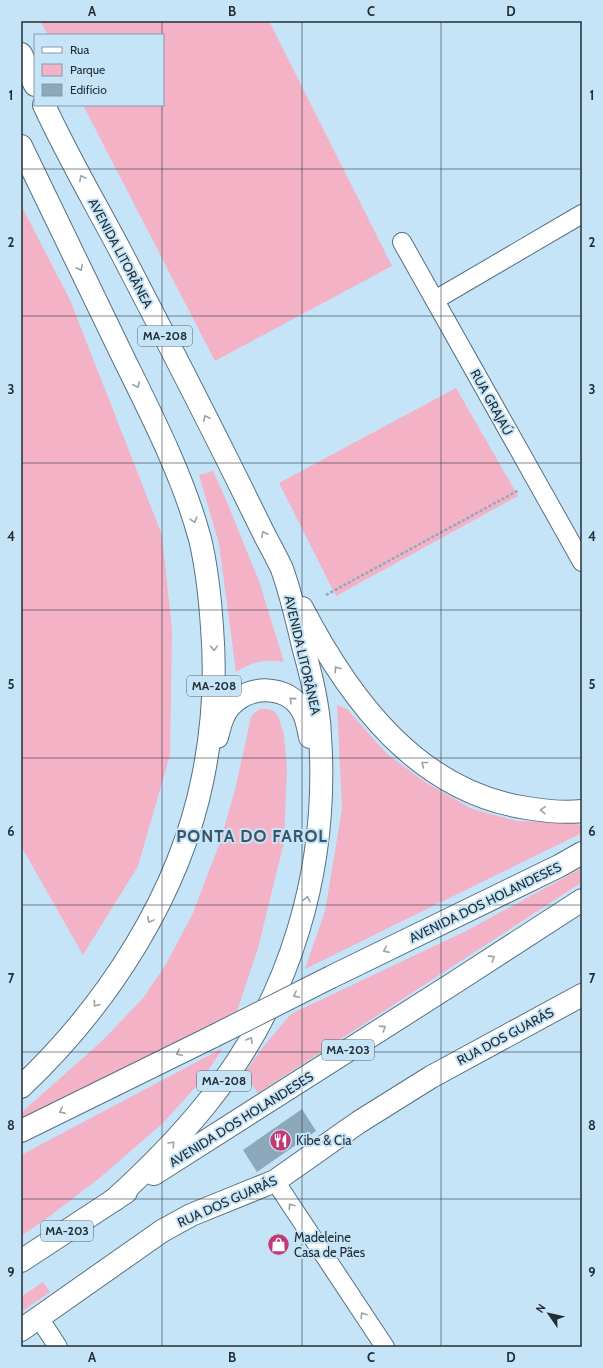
<svg xmlns="http://www.w3.org/2000/svg" width="603" height="1368" viewBox="0 0 603 1368" font-family="Cabin,sans-serif">
<rect width="100%" height="100%" fill="#c6e4f7"/>
<g fill="#f4b2c7">
<polygon points="40,21 269,21 392,266 215,361 83,105 163,105 163,35 48,35"/>
<polygon points="21,205 70,300 162,535 172,630 170,755 138,866 83,955 21,846"/>
<polygon points="456,388 518,496 336,596 279,483"/>
<path d="M213,471L224,495L259,581L284,662C265,659 253,661 236,672L219,544L199,475Z"/>
<polygon points="337,705 347,709 387,754 425,782 472,809 517,821 571,822 582,826 582,833 305,969 325,911 342,809"/>
<polygon points="261,709 268,709 274,711 278,716 284,735 287,769 284,842 258,948 237,1011 24,1119 21,1113 103,1040 144,997 166,964 192,915 219,845 235,790 251,717 255,712"/>
<polygon points="582,868 582,882 258,1093 244,1074 263,1047 291,1014 466,931"/>
<polygon points="223,1048 201,1081 163,1123 102,1176 50,1216 21,1236 21,1155"/>
<polygon points="43,1282 50,1292 21,1312 21,1297"/>
</g>
<polygon fill="#8ca8ba" points="302,1109 316,1131 257,1172 243,1150"/>
<g fill="none" stroke-linecap="round" stroke-linejoin="round">
<defs>
<g id="street">
<polyline points="402,242 582,562"/>
<polyline points="435,300 582,214"/>
<polyline points="275,1181 385,1347"/>
<polyline points="39,1318 58,1347"/>
</g>
<polyline id="secondary" points="21,1330 162,1231 191,1215 275,1181 359,1122 431,1077 582,995"/>
<g id="primary">
<polyline points="21,54 35,85"/>
<path d="M44,105C67,155 95,203 121,252C158,323 194,393 230,465C242,489 253,512 265,536C271,547 277,558 282,569C291,594 297,620 303,646C311,675 319,706 320,736C329,868 291,999 207,1103C179,1138 147,1170 114,1200"/>
<path d="M21,146C55,217 89,287 123,357C152,416 183,476 200,539C207,568 210,598 212,627C216,677 213,728 203,777C180,894 107,1006 21,1087"/>
<path d="M302,608C350,700 418,792 527,808C545,811 564,813 582,811"/>
<path d="M217,737C220,726 222,714 230,706C250,684 287,685 302,710C307,718 308,728 310,737"/>
<polyline points="331,977 559,866 582,853"/>
<polyline points="21,1131 214,1036"/>
<polyline points="154,1174 457,981 582,900"/>
<polyline points="21,1261 126,1192"/>
</g>
</defs>
<use href="#street" stroke="#567182" stroke-width="20"/>
<use href="#secondary" stroke="#567182" stroke-width="24"/>
<use href="#primary" stroke="#567182" stroke-width="24"/>
<polyline stroke="#90a9b8" stroke-width="2.5" stroke-dasharray="3 2" stroke-linecap="butt" points="326,595 519,490"/>
<use href="#street" stroke="#fff" stroke-width="18"/>
<use href="#secondary" stroke="#fff" stroke-width="22"/>
<use href="#primary" stroke="#fff" stroke-width="22"/>
<defs>
<polyline id="primary-bridge" points="214,1036 331,977"/>
</defs>
<use href="#primary-bridge" stroke="#567182" stroke-width="24" stroke-linecap="butt"/>
<use href="#primary-bridge" stroke="#fff" stroke-width="22"/>
</g>
<defs><path id="oneway-chevron" d="M-2-3.5L2.5 0L-2 3.5" fill="none" stroke-width="1.6" stroke-linecap="round" stroke-linejoin="round"/></defs>
<g stroke="#9ca1a4">
<use href="#oneway-chevron" transform="translate(82 178) rotate(-118)"/>
<use href="#oneway-chevron" transform="translate(80 268) rotate(64)"/>
<use href="#oneway-chevron" transform="translate(137 385) rotate(65)"/>
<use href="#oneway-chevron" transform="translate(206 418) rotate(-116)"/>
<use href="#oneway-chevron" transform="translate(194 520) rotate(74)"/>
<use href="#oneway-chevron" transform="translate(264 534) rotate(-116)"/>
<use href="#oneway-chevron" transform="translate(214 648) rotate(88)"/>
<use href="#oneway-chevron" transform="translate(337 669) rotate(-123)"/>
<use href="#oneway-chevron" transform="translate(292 700) rotate(-139)"/>
<use href="#oneway-chevron" transform="translate(424 764) rotate(-142)"/>
<use href="#oneway-chevron" transform="translate(543 810) rotate(-176)"/>
<use href="#oneway-chevron" transform="translate(307 899) rotate(-77)"/>
<use href="#oneway-chevron" transform="translate(150 920) rotate(118)"/>
<use href="#oneway-chevron" transform="translate(386 950) rotate(154)"/>
<use href="#oneway-chevron" transform="translate(492 958) rotate(-33)"/>
<use href="#oneway-chevron" transform="translate(296 995) rotate(153)"/>
<use href="#oneway-chevron" transform="translate(96 1004) rotate(127)"/>
<use href="#oneway-chevron" transform="translate(383 1028) rotate(-33)"/>
<use href="#oneway-chevron" transform="translate(250 1040) rotate(-59)"/>
<use href="#oneway-chevron" transform="translate(179 1053) rotate(154)"/>
<use href="#oneway-chevron" transform="translate(62 1111) rotate(154)"/>
<use href="#oneway-chevron" transform="translate(172 1144) rotate(-47)"/>
<use href="#oneway-chevron" transform="translate(291 1206) rotate(-124)"/>
<use href="#oneway-chevron" transform="translate(363 1315) rotate(-124)"/>
</g>
<path fill="none" stroke="#222e35" stroke-width="1" stroke-opacity="0.55" d="M162,21V35M302,21V1347M441,21V1347M162,105V1347M21,169H582M21,316H582M21,463H582M21,610H582M21,758H582M21,905H582M21,1052H582M21,1199H582"/>
<defs>
<symbol id="restaurant-disc" viewBox="-11 -11 22 22"><circle r="9.5" fill="#c23975" stroke="#c6e4f7"/><path d="M-5-6h1v4h1v-4h1v4h1v-4h1v5L-1.5 .5V6h-2V.5L-5-1ZM5-6V6H3V1.5H1.5Q1.5-4 5-6Z" fill="#fff"/></symbol>
<symbol id="shop-disc" viewBox="-11 -11 22 22"><circle r="9.5" fill="#c23975" stroke="#c6e4f7"/><path d="M-5-2.5h2.3a2.7 3.5 0 0 1 5.4 0H5L5.5 6h-11ZM-1.5-2.5h3a1.5 2.3 0 0 0-3 0Z" fill="#fff"/></symbol>
</defs>
<g fill-rule="evenodd">
<use href="#restaurant-disc" x="268" y="1128" width="25" height="25"/>
<use href="#shop-disc" x="266" y="1232" width="25" height="25"/>
</g>
<g text-anchor="middle" stroke-width="4" stroke-linejoin="round" paint-order="stroke">
<g fill="#c6e4f7" stroke="#53656f" stroke-width="1">
<rect x="138" y="326" width="54" height="20" rx="3"/>
<rect x="187" y="676" width="54" height="20" rx="3"/>
<rect x="322" y="1040" width="52" height="20" rx="3"/>
<rect x="197" y="1071" width="54" height="20" rx="3"/>
<rect x="41" y="1221" width="52" height="20" rx="3"/>
</g>
<g font-size="12" font-weight="bold" fill="#222e35">
<text x="165" y="340">MA-208</text>
<text x="214" y="690">MA-208</text>
<text x="348" y="1054">MA-203</text>
<text x="224" y="1085">MA-208</text>
<text x="67" y="1235">MA-203</text>
</g>
<g font-size="13" fill="#222e35" stroke="#c6e4f7">
<text transform="translate(121 253) rotate(62)" y="5">AVENIDA LITORÂNEA</text>
<text transform="translate(492 402) rotate(61)" y="5">RUA GRAJAÚ</text>
<text transform="translate(303 655) rotate(77)" y="5">AVENIDA LITORÂNEA</text>
<text transform="translate(485 902) rotate(-26)" y="5">AVENIDA DOS HOLANDESES</text>
<text transform="translate(505 1036) rotate(-28)" y="5">RUA DOS GUARÁS</text>
<text transform="translate(241 1119) rotate(-32)" y="5">AVENIDA DOS HOLANDESES</text>
<text transform="translate(227 1201) rotate(-24)" y="5">RUA DOS GUARÁS</text>
</g>
<g font-size="13" fill="#222e35" stroke="#c6e4f7" text-anchor="start">
<text x="296" y="1145">Kibe &amp; Cia</text>
<text x="294" y="1242">Madeleine<tspan x="294" dy="15">Casa de Pães</tspan></text>
</g>
<g font-size="17" font-weight="bold" letter-spacing="1" fill="#3b5564" stroke="#c6e4f7">
<text x="252" y="842">PONTA DO FAROL</text>
</g>
</g>
<rect width="603" height="1368" fill="none" stroke="#c6e4f7" stroke-width="44"/>
<rect x="34" y="34" width="130" height="72" fill="#c6e4f7" stroke="#849ba9"/>
<rect x="42" y="47" width="20" height="6" fill="#ffffff" stroke="#849ba9"/>
<text x="70" y="54" font-size="12" fill="#222e35">Rua</text>
<rect x="42" y="64" width="20" height="12" fill="#f4b2c7" stroke="#849ba9"/>
<text x="70" y="74" font-size="12" fill="#222e35">Parque</text>
<rect x="42" y="84" width="20" height="12" fill="#8ca8ba" stroke="#849ba9"/>
<text x="70" y="94" font-size="12" fill="#222e35">Edifício</text>
<g transform="translate(549 1314) rotate(304)" stroke="#c6e4f7" stroke-width="3" paint-order="stroke">
<path d="M0-3L7 15L0 10L-7 15Z" fill="#222e35"/>
<text y="-6" font-size="11" font-weight="bold" text-anchor="middle" fill="#222e35">N</text>
</g>
<rect x="22" y="22" width="559" height="1324" fill="none" stroke="#222e35" stroke-width="1.5"/>
<g font-size="13" text-anchor="middle" font-weight="bold" fill="#222e35">
<text x="92" y="16">A</text>
<text x="232" y="16">B</text>
<text x="371" y="16">C</text>
<text x="511" y="16">D</text>
<text x="11" y="100">1</text>
<text x="592" y="100">1</text>
<text x="11" y="247">2</text>
<text x="592" y="247">2</text>
<text x="11" y="394">3</text>
<text x="592" y="394">3</text>
<text x="11" y="541">4</text>
<text x="592" y="541">4</text>
<text x="11" y="689">5</text>
<text x="592" y="689">5</text>
<text x="11" y="836">6</text>
<text x="592" y="836">6</text>
<text x="11" y="983">7</text>
<text x="592" y="983">7</text>
<text x="11" y="1130">8</text>
<text x="592" y="1130">8</text>
<text x="11" y="1277">9</text>
<text x="592" y="1277">9</text>
<text x="92" y="1362">A</text>
<text x="232" y="1362">B</text>
<text x="371" y="1362">C</text>
<text x="511" y="1362">D</text>
</g>
</svg>
